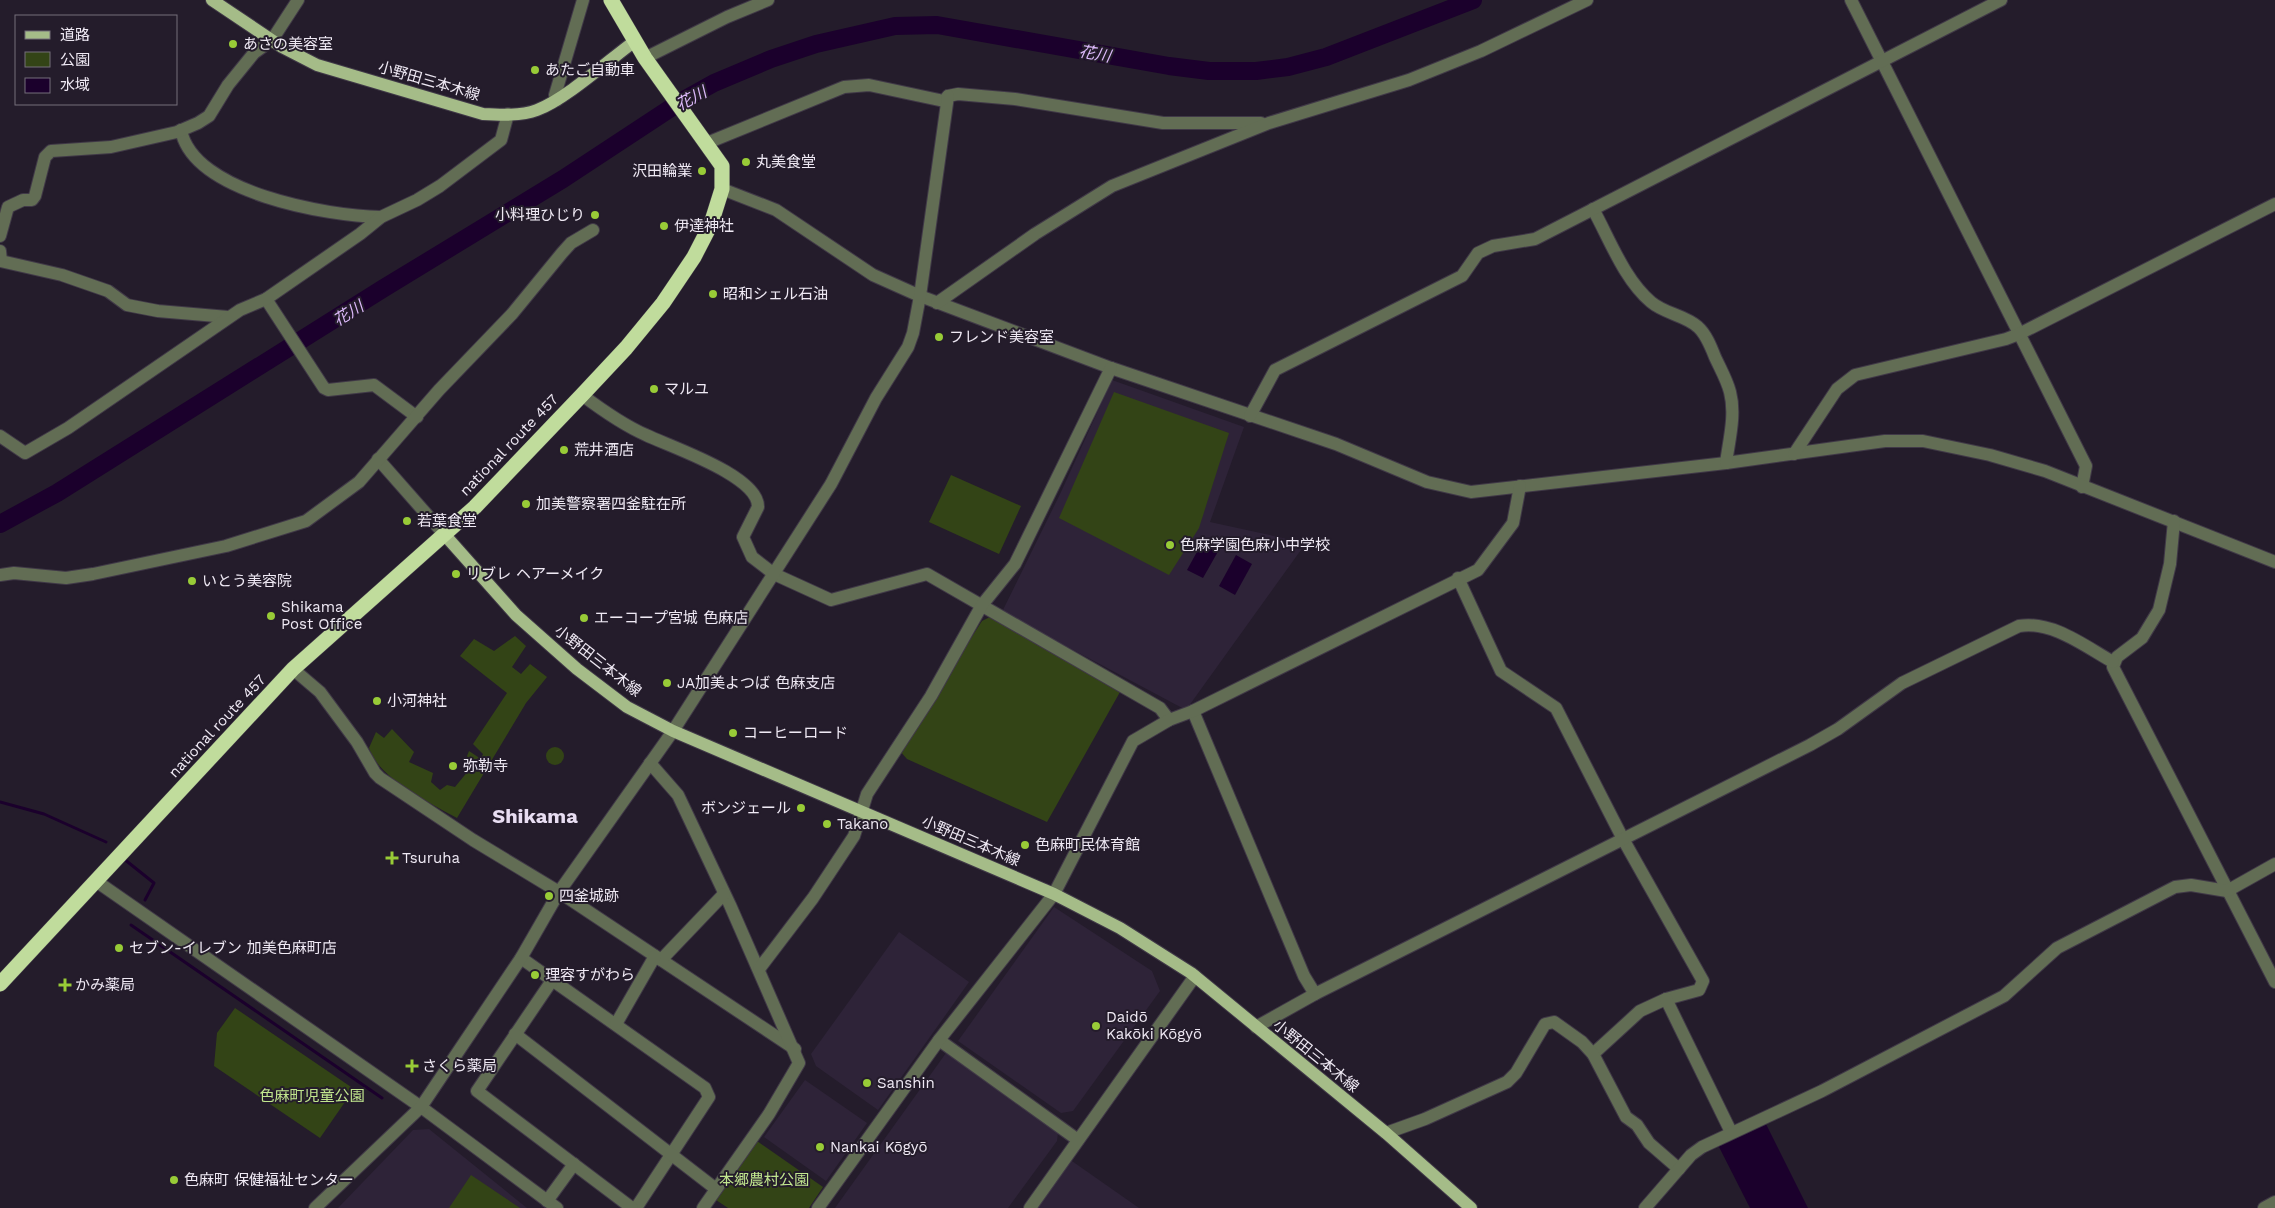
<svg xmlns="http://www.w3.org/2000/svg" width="2275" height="1208" viewBox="0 0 2275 1208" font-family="'Work Sans','Noto Sans JP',sans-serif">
<rect width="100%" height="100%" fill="#241c2b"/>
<g fill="#2e2338">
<polygon points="1112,380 1244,427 1210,522 1306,543 1186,710 1002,612 1061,492"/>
<polygon points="1054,907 1152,971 1160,991 1073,1111 1061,1113 958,1041"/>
<polygon points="899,932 969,982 878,1110 816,1066 811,1054"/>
<polygon points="946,1053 1058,1133 1057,1141 1008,1208 835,1208"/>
<polygon points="805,1080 867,1123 826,1181 764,1137"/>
<polygon points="429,1129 527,1208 338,1208 413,1130"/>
<polygon points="1069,1159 1139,1208 1035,1208"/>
</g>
<g fill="#334416">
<polygon points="1114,392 1229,433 1199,528 1169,575 1059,518"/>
<polygon points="951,475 1021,506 999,554 929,522"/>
<polygon points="990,617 1120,692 1047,822 907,759 899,750 982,621"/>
<path d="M515,636L526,646L512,667L521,674L530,664L547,677L526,703L457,818C430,803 379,779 369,748L376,732L384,738L392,729L414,752L409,762L433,773L431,782L440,790L447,785L455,787L473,765L467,756L469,751L481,759L483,754L473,744L507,693L460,656L474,639L494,651Z"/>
<circle cx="555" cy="756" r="9"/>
<polygon points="235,1008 354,1089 320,1138 214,1066 217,1033"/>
<polygon points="757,1141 823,1187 809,1208 728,1208 716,1200"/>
<polygon points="471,1175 520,1208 449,1208"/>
</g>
<g fill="#1b002c">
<polygon points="1204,539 1220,548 1203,578 1187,570"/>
<polygon points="1236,555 1252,564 1235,595 1219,586"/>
<polygon points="1766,1124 1808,1208 1750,1208 1718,1145"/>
</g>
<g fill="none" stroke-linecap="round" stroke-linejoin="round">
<g stroke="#1b002c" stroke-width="3">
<polyline points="0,802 44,814 106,842"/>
<polyline points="124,859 154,883 145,900"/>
<polyline points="131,925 382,1098"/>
</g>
<polyline stroke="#1b002c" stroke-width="18" points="0,524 57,493 384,288 563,179 680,102 714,83 771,59 816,44 895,26 937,25 1169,66 1209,71 1256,71 1288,67 1326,57 1473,0"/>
<defs>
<g id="minor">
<polyline points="1851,0 2086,466 2082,487"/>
<polyline points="645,58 727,17 768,0"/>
<polyline points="557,100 555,95 583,0"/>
<path d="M181,130C193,193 328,216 381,217"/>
<polyline points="707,143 844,87 869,85 944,101 948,96 958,94 1015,99 1163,123 1261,123"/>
<polyline points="722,189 776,210 873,275 920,296 1111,368 1336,444 1427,482 1471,492 1726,463 1885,441 1923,441 1990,455 2045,471 2275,562"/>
<path d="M1593,209C1610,240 1624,279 1651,302C1665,314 1685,315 1698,327C1706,334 1711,347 1715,357C1720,368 1727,380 1730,392C1736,415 1729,440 1726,463"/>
<polyline points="0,236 8,207 23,200 32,200 35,196 45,157 51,151 111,147 177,132 198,123 209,116 228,85 254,53 272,40 298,0"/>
<polyline points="0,251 1,261 62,275 108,291 127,305 158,311 228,317"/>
<polyline points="266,299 324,388 328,390 374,385 417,417"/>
<polyline points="937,303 1035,234 1112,186 1269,123 1409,80 1481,51 1587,0"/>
<path d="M582,395C602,410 623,425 646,435C671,447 759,476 758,507L743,537L752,557L774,574L831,600L927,574L1160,708L1169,720"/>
<polyline points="1250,416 1275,370 1462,276 1478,253 1493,246 1535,239 2001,0"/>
<polyline points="0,436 25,453 68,428 240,310 266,299 360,234 381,217 417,200 440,186 501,140 508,114"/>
<polyline points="1794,454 1837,389 1855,375 2006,339 2019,334 2275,204"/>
<polyline points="378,459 444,534"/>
<polyline points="2174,521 2170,564 2159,610 2142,638 2117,657 2113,667 2275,982"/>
<polyline points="0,575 14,573 66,578 93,574 226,546 306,521 359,482 439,390 512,314 562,253 571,243 593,230"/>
<polyline points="1458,578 1501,671 1556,708 1623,839 1703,981 1699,990 1666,999 1640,1011 1593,1054"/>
<polyline points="293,669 320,692 357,742 375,773 380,778 473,840 559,892 795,1049"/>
<polyline points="1193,711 1304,976 1315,994"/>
<polyline points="650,763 678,795 730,905 799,1063 769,1114 703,1208"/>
<polyline points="96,881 421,1107 557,1208"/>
<polyline points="521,958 705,1088 709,1097 636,1208"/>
<polyline points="661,960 724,894"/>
<polyline points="759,969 813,898 854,836 867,794 931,696 982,605 1015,564 1111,368"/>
<polyline points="553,979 477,1091 632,1208"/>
<polyline points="1666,999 1731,1132"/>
<polyline points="616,1024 655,956"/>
<path d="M1256,1027L1315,994L1810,745L1838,729L1902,683L2019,626C2052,620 2086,647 2113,662"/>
<polyline points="515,1034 716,1189"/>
<polyline points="939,1040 1078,1140"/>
<polyline points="1386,1133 1425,1119 1507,1082 1516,1073 1545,1024 1554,1022 1582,1042 1593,1054 1626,1117 1637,1125 1649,1143 1679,1169"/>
<polyline points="547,1201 574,1164"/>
<polyline points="315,1208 421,1107 521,958 559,892 673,731 831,484 876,398 908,347 913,333 920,296 948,96"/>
<polyline points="818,1208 939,1040 1054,894 1133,741 1169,720 1193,711 1478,570 1513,523 1520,486"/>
<polyline points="1030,1208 1195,976"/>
<polyline points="1645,1208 1691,1155 1702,1147 1822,1091 2004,996 2057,948 2175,887 2191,885 2227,891 2275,864"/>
<polyline points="2264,1208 2275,1202"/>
</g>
<g id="major">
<path d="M212,0L282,47L317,65L483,114C500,115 521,116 537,110C566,99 609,60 635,41"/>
<polyline points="444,534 516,615 577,669 627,707 673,731 1054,894 1120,928 1191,973 1386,1133 1471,1208"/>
</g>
<polyline id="highway" points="0,984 293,669 475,507 582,395 626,348 663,303 694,257 711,224 722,189 722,166 645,58 611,0"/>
</defs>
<use href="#minor" stroke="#403947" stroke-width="14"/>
<use href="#major" stroke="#403947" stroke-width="14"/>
<use href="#highway" stroke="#403947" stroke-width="16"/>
<use href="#minor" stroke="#626d54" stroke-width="12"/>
<use href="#major" stroke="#a5bc88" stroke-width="12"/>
<use href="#highway" stroke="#c0dc9c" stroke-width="15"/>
</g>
<g fill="#98cb37" stroke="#241c2b" stroke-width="2">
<circle cx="233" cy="44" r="5"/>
<circle cx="535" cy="70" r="5"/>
<circle cx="746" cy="162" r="5"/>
<circle cx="702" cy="171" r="5"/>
<circle cx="595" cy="215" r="5"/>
<circle cx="664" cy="226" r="5"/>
<circle cx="713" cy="294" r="5"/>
<circle cx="939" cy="337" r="5"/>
<circle cx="654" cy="389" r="5"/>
<circle cx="564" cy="450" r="5"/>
<circle cx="526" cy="504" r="5"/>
<circle cx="407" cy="521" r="5"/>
<circle cx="1170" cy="545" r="5"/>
<circle cx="456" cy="574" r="5"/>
<circle cx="192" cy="581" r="5"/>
<circle cx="271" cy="616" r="5"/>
<circle cx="584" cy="618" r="5"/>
<circle cx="667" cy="683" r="5"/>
<circle cx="377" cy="701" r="5"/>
<circle cx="733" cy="733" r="5"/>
<circle cx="453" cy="766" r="5"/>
<circle cx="801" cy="808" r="5"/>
<circle cx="827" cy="824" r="5"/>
<circle cx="1025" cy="845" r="5"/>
<path d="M389.5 850.5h5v5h5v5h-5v5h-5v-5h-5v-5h5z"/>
<circle cx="549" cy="896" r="5"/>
<circle cx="119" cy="948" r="5"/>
<circle cx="535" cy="975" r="5"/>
<path d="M62.5 977.5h5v5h5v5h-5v5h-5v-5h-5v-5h5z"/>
<circle cx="1096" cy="1026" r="5"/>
<path d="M409.5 1058.5h5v5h5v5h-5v5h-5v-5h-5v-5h5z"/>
<circle cx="867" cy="1083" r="5"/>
<circle cx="820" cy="1147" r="5"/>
<circle cx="174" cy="1180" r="5"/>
</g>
<g text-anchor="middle" stroke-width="4" stroke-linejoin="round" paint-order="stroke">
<g font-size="15" fill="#efe9f4" stroke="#241c2b" text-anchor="start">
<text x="243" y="49">あさの美容室</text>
<text x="545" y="75">あたご自動車</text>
<text x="756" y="167">丸美食堂</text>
<text x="692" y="176" text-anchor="end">沢田輪業</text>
<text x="585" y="220" text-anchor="end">小料理ひじり</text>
<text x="674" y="231">伊達神社</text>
<text x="723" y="299">昭和シェル石油</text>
<text x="949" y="342">フレンド美容室</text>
<text x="664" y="394">マルユ</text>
<text x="574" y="455">荒井酒店</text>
<text x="536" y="509">加美警察署四釜駐在所</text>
<text x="417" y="526">若葉食堂</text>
<text x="1180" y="550">色麻学園色麻小中学校</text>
<text x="466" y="579">リブレ ヘアーメイク</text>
<text x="202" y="586">いとう美容院</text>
<text x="281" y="612">Shikama<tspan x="281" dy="17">Post Office</tspan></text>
<text x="594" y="623">エーコープ宮城 色麻店</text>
<text x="677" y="688">JA加美よつば 色麻支店</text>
<text x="387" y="706">小河神社</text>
<text x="743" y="738">コーヒーロード</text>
<text x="463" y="771">弥勒寺</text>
<text x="791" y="813" text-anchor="end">ボンジェール</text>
<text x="837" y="829">Takano</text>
<text x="1035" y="850">色麻町民体育館</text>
<text x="402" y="863">Tsuruha</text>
<text x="559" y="901">四釜城跡</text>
<text x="129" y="953">セブン-イレブン 加美色麻町店</text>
<text x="545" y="980">理容すがわら</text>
<text x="75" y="990">かみ薬局</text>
<text x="1106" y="1022">Daidō<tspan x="1106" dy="17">Kakōki Kōgyō</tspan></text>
<text x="422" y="1071">さくら薬局</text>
<text x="877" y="1088">Sanshin</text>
<text x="830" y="1152">Nankai Kōgyō</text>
<text x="184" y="1185">色麻町 保健福祉センター</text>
</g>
<g font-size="15" fill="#efe9f4" stroke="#241c2b">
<text transform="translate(429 81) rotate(16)" y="5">小野田三本木線</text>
<text transform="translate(509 445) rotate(-46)" y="5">national route 457</text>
<text transform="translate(598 661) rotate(38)" y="5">小野田三本木線</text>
<text transform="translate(217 726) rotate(-47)" y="5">national route 457</text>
<text transform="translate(971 841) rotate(23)" y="5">小野田三本木線</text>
<text transform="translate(1316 1056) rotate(39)" y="5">小野田三本木線</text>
</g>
<g font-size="15" fill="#c1e68e" stroke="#241c2b">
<text x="312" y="1101">色麻町児童公園</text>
<text x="764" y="1185">本郷農村公園</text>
</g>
<g font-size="16" font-style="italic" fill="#dcb9fa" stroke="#241c2b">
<text transform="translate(1095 53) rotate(10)" y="6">花川</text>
<text transform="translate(691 98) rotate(-28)" y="6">花川</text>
<text transform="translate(348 313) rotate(-32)" y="6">花川</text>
</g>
<g font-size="20" font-weight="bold" fill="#e8ddf2" stroke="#241c2b">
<text x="535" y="823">Shikama</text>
</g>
</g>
<rect x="15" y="15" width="162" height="90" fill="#241c2b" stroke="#756e7b"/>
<rect x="25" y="31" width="25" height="8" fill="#a5bc88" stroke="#756e7b"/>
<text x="60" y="40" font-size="15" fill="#efe9f4">道路</text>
<rect x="25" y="52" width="25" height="15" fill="#334416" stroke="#756e7b"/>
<text x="60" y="65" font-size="15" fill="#efe9f4">公園</text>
<rect x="25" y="78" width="25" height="15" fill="#1b002c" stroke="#756e7b"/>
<text x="60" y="90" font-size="15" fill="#efe9f4">水域</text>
</svg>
